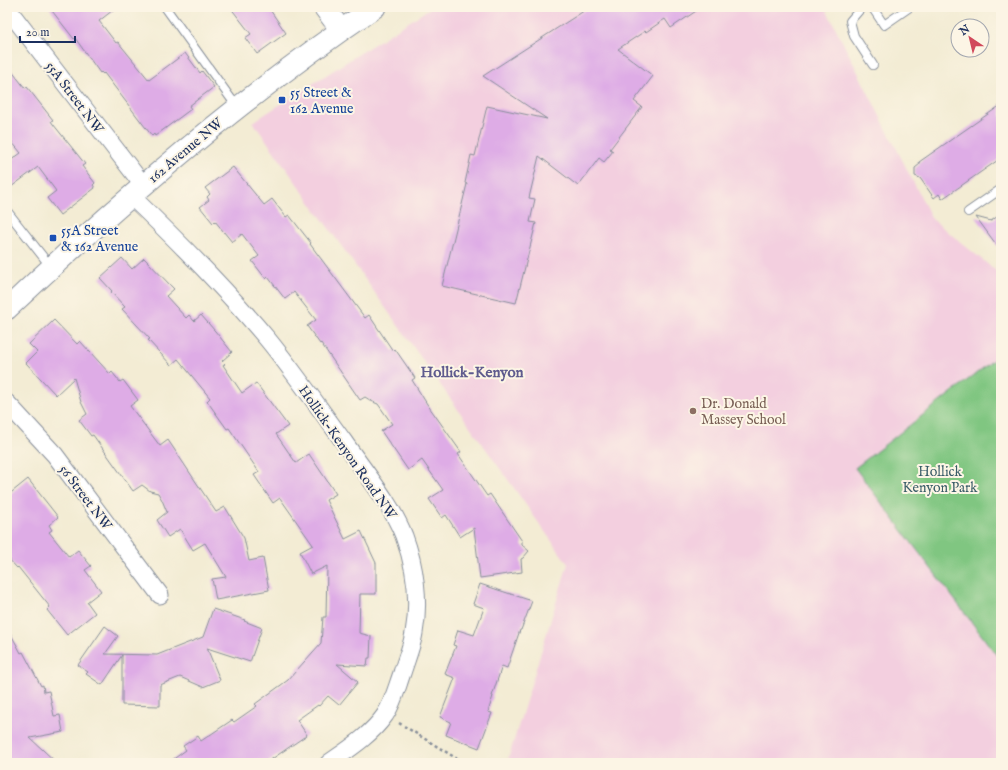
<svg xmlns="http://www.w3.org/2000/svg" width="1008" height="770" viewBox="0 0 1008 770" font-family="'IM FELL English',serif">
<rect width="100%" height="100%" fill="#fcf5e5"/>
<filter id="ink" filterUnits="userSpaceOnUse"><feTurbulence type="fractalNoise" baseFrequency=".025" numOctaves="2"/><feDisplacementMap in="SourceGraphic" scale="8" xChannelSelector="R" yChannelSelector="G"/><feConvolveMatrix kernelMatrix="1 2 1 2 8 2 1 2 1" color-interpolation-filters="sRGB"/></filter>
<filter id="wash" filterUnits="userSpaceOnUse"><feTurbulence type="fractalNoise" baseFrequency=".012" numOctaves="4" result="noise"/><feDisplacementMap in="SourceGraphic" scale="16" xChannelSelector="R" yChannelSelector="G"/><feGaussianBlur stdDeviation="0.9" result="paint"/><feColorMatrix in="noise" values="0 0 0 0 0 0 0 0 0 0 0 0 0 0 0 0 0 1.4 0 .05"/><feComposite in="paint" operator="in"/></filter>
<g filter="url(#wash)">
<rect width="100%" height="100%" fill="#f3ecd4"/>
<polygon fill="#f3cfdf" points="432,7 825,7 932,219 1001,275 1001,354 855,468 1001,661 1001,763 507,763 568,564 253,122"/>
<polygon fill="#80c681" stroke="#4e7a70" points="1001,354 1001,661 855,468"/>
<g id="blocks">
<g fill="#deace6">
<polygon points="49,7 117,7 99,21 116,43 118,42 149,80 185,53 200,73 202,71 214,87 189,106 191,109 155,136 154,134 152,136 104,73 103,74 101,72 100,73 75,38 74,39"/>
<polygon points="230,7 268,7 286,33 257,54 245,38 251,34"/>
<polygon points="590,7 702,7 671,28 665,19 646,32 645,31 618,49 653,76 634,101 642,107 610,149 613,151 604,162 599,158 578,186 539,156 529,198 535,199 530,222 536,223 516,303 442,286 467,184 465,183 471,155 475,156 487,106 547,119 483,76"/>
<polygon points="7,65 25,88 27,87 53,120 51,121 53,124 85,164 82,166 95,183 93,185 95,188 60,215 47,198 56,191 38,167 7,190 7,163 21,153 7,136"/>
<polygon points="1001,105 1001,158 942,199 939,194 934,198 920,178 915,176 915,168 920,164 919,162"/>
<polygon points="233,167 264,205 272,199 286,217 289,215 311,243 310,244 365,318 369,315 393,351 395,349 415,378 412,380 427,404 461,452 458,454 487,496 490,494 522,541 522,545 529,551 523,558 521,559 522,572 480,578 474,528 460,537 446,515 442,518 429,499 443,490 422,460 408,470 381,431 392,424 378,404 373,402 365,397 360,400 321,343 320,344 307,326 316,320 294,292 285,299 268,277 266,279 252,261 259,256 242,234 232,242 215,221 213,223 200,207 209,200 207,197 210,194 205,188"/>
<polygon points="1001,214 1001,251 976,217 991,221"/>
<polygon points="122,258 132,269 144,258 174,289 166,296 186,318 189,315 194,321 201,315 215,331 232,352 222,361 225,364 223,365 242,393 256,383 288,426 276,434 296,463 309,454 336,494 326,500 345,539 361,531 376,563 376,594 360,594 359,633 371,636 370,658 368,658 367,666 337,664 358,682 339,705 328,696 319,706 318,705 297,720 307,735 266,763 168,763 186,750 183,746 198,736 201,741 232,720 234,722 257,706 255,704 288,680 321,643 323,617 326,617 327,566 311,574 300,552 313,545 280,498 273,503 254,475 259,472 229,428 227,429 207,401 210,398 178,359 171,365 148,340 150,339 122,309 125,307 111,292 112,291 100,278"/>
<polygon points="54,320 77,344 80,341 110,374 112,372 120,382 123,380 138,400 130,406 160,446 168,440 216,512 225,507 244,538 249,561 263,558 269,590 216,600 212,579 226,577 205,543 193,550 180,529 168,537 157,520 167,512 162,500 158,493 150,491 142,485 133,491 93,435 91,436 79,420 87,414 81,402 74,378 56,395 26,363 37,352 29,344"/>
<polygon points="28,479 58,517 49,525 52,530 49,532 69,557 78,550 91,566 85,570 101,591 87,602 95,613 67,635 47,610 50,607 18,567 17,568 7,557 7,496"/>
<polygon points="480,584 532,601 521,630 520,630 507,668 502,666 492,696 493,696 488,712 492,713 479,748 446,735 451,722 440,717 455,678 445,674 456,646 453,645 458,630 474,635 484,608 473,604"/>
<polygon points="213,609 245,620 244,621 262,628 250,662 207,648 220,680 203,687 180,677 160,685 160,706 122,705 122,655 102,685 86,674 88,672 78,665 105,626 118,636 105,654 157,655 203,637"/>
<polygon points="7,627 21,653 23,652 41,686 43,685 44,692 49,691 54,716 60,715 63,732 30,738 57,763 7,763"/>
</g>
</g>
</g>
<g filter="url(#ink)">
<use href="#blocks" fill-opacity="0" stroke="#878e99" stroke-width="1"/>
<g fill="none" stroke-linecap="round" stroke-linejoin="round">
<defs>
<g id="service">
<polyline points="165,7 237,107"/>
<polyline points="862,7 850,21 854,36 873,65"/>
<polyline points="872,7 884,25 910,7"/>
<polyline points="7,211 51,267"/>
<polyline points="968,212 1001,189"/>
</g>
<g id="minor">
<polyline points="7,8 143,185"/>
<path d="M131,196C179,242 226,289 269,341C295,373 319,408 344,442C364,471 391,503 404,536C415,566 420,601 414,633C412,646 406,660 402,673C397,687 393,703 385,715C371,735 349,749 329,763"/>
<polyline points="7,403 55,455 160,595"/>
</g>
<g id="tertiary">
<polyline points="324,7 341,30"/>
<path d="M7,309C122,200 243,96 375,7"/>
</g>
</defs>
<use href="#service" stroke="#878e99" stroke-width="10"/>
<use href="#minor" stroke="#878e99" stroke-width="19"/>
<use href="#tertiary" stroke="#878e99" stroke-width="23"/>
<polyline stroke="#878e99" stroke-width="2.5" stroke-dasharray="3 3" stroke-linecap="butt" points="399,723 464,763"/>
<use href="#service" stroke="#fff" stroke-width="8"/>
<use href="#minor" stroke="#fff" stroke-width="17"/>
<use href="#tertiary" stroke="#fff" stroke-width="21"/>
</g>
</g>
<g fill="#1a4fb4" stroke="#fcf5e5" stroke-width="1.5">
<rect x="278" y="96" width="8" height="8" rx="2"/>
<rect x="49" y="234" width="8" height="8" rx="2"/>
</g>
<circle fill="#8d6e63" stroke="#fcf5e5" stroke-width="1.5" cx="693" cy="411" r="4"/>
<g text-anchor="middle" stroke-width="4" stroke-linejoin="round" paint-order="stroke">
<g font-size="14" fill="#164399" stroke="#fcf5e5" text-anchor="start">
<text x="290" y="97">55 Street &amp;<tspan x="290" dy="16">162 Avenue</tspan></text>
<text x="61" y="235">55A Street<tspan x="61" dy="16">&amp; 162 Avenue</tspan></text>
</g>
<g font-size="14" fill="#1b2f5e" stroke="#fcf5e5">
<text transform="translate(75 97) rotate(53)" y="5">55A Street NW</text>
<text transform="translate(185 150) rotate(-40)" y="5">162 Avenue NW</text>
<text transform="translate(348 452) rotate(55)" y="5">Hollick-Kenyon Road NW</text>
<text transform="translate(86 497) rotate(53)" y="5">56 Street NW</text>
</g>
<g font-size="14" fill="#785e54" stroke="#fcf5e5" text-anchor="start">
<text x="701" y="408">Dr. Donald<tspan x="701" dy="16">Massey School</tspan></text>
</g>
<g font-size="14" fill="#395c68" stroke="#fcf5e5">
<text x="940" y="476">Hollick<tspan x="940" dy="16">Kenyon Park</tspan></text>
</g>
<g font-size="15" font-weight="bold" fill="#5f5b8e" stroke="#fcf5e5">
<text x="472" y="377">Hollick-Kenyon</text>
</g>
</g>
<rect width="1008" height="770" fill="none" stroke="#fcf5e5" stroke-width="24"/>
<g transform="translate(970 38) rotate(325)"><circle r="19" fill="#fcf5e5" stroke="#a2a6af"/>
<path d="M0-3L7 15L0 10L-7 15Z" fill="#d1495b"/>
<text y="-6" font-size="11" font-weight="bold" text-anchor="middle" fill="#1b2f5e">N</text>
</g>
<path d="M20 36v6h55v-6" fill="none" stroke="#1b2f5e" stroke-width="2"/>
<text x="26" y="36" font-size="12" fill="#1b2f5e" stroke="#fcf5e5" stroke-width="3" paint-order="stroke">20 m</text>
</svg>
